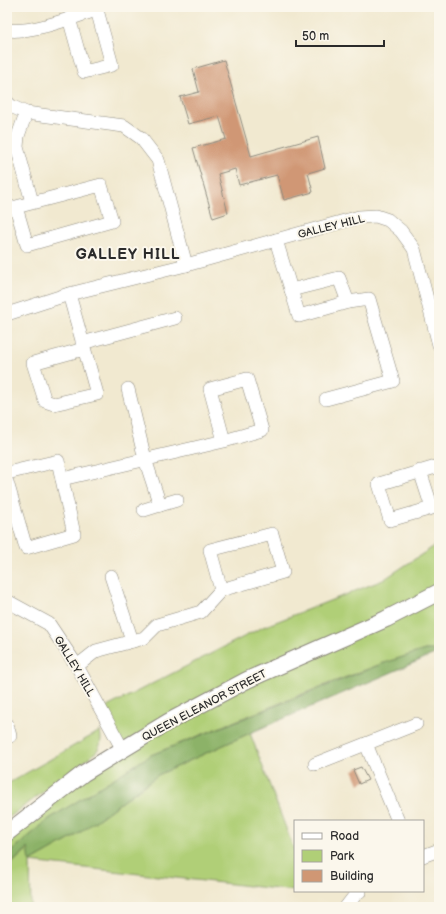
<svg xmlns="http://www.w3.org/2000/svg" width="446" height="914" viewBox="0 0 446 914" font-family="'Balsamiq Sans',sans-serif">
<rect width="100%" height="100%" fill="#fbf7ec"/>
<filter id="ink" filterUnits="userSpaceOnUse"><feTurbulence type="fractalNoise" baseFrequency=".025" numOctaves="2"/><feDisplacementMap in="SourceGraphic" scale="8" xChannelSelector="R" yChannelSelector="G"/><feConvolveMatrix kernelMatrix="1 2 1 2 8 2 1 2 1" color-interpolation-filters="sRGB"/></filter>
<filter id="wash" filterUnits="userSpaceOnUse"><feTurbulence type="fractalNoise" baseFrequency=".012" numOctaves="4" result="noise"/><feDisplacementMap in="SourceGraphic" scale="16" xChannelSelector="R" yChannelSelector="G"/><feGaussianBlur stdDeviation="0.9" result="paint"/><feColorMatrix in="noise" values="0 0 0 0 0 0 0 0 0 0 0 0 0 0 0 0 0 1.4 0 .05"/><feComposite in="paint" operator="in"/></filter>
<g filter="url(#wash)">
<rect width="100%" height="100%" fill="#f1e9d0"/>
<g fill="#b0cf77" stroke="#6e7d51">
<polygon points="439,543 439,651 425,650 384,663 325,685 151,755 49,819 7,855 7,833 122,750 101,710 263,627 383,580"/>
<path d="M100,731C102,741 101,747 94,754L7,819V784Z"/>
<polygon points="250,733 295,852 295,891 30,862 31,907 7,907 7,868 29,848 30,862 74,837 158,775"/>
</g>
<polygon fill="#8cb268" stroke="#5c6e4a" points="425,650 437,650 439,652 250,733 158,775 74,837 30,862 28,848 7,868 7,855 49,819 151,755 384,663"/>
<g id="blocks">
<g fill="#d09774">
<polygon points="224,60 251,156 318,137 325,168 308,173 313,192 284,200 277,175 239,185 235,169 218,174 228,213 213,218 193,148 226,139 219,116 188,124 180,97 199,92 193,69"/>
<polygon points="361,767 368,780 359,784 353,770"/>
</g>
</g>
</g>
<g filter="url(#ink)">
<use href="#blocks" fill-opacity="0" stroke="#8e8a7e" stroke-width="1"/>
<g fill="none" stroke-linecap="round" stroke-linejoin="round">
<defs>
<g id="minor">
<path d="M7,30C35,33 69,18 97,10L112,65L84,72L69,18"/>
<polyline points="7,102 11,106 26,113 124,126 141,138 158,160 186,265"/>
<polyline points="26,113 18,136 17,147 32,202"/>
<polygon points="101,185 112,221 27,245 16,207"/>
<polyline points="276,240 299,316 348,302 369,299 393,381 326,399"/>
<polyline points="291,290 339,278 348,302"/>
<polyline points="69,294 97,394 54,404 45,401 33,363 84,349"/>
<polyline points="7,314 69,294 186,265 359,217 376,216 388,220 401,231 414,249 439,345"/>
<polyline points="82,343 175,318"/>
<polyline points="128,389 145,459 160,505 144,510"/>
<polyline points="420,471 432,508 390,520 379,484 439,466"/>
<polyline points="7,473 58,461 74,534 26,548 7,482"/>
<polyline points="62,479 224,441 262,430 247,379 210,389 224,441"/>
<polyline points="160,505 177,500"/>
<polyline points="111,576 132,641"/>
<polyline points="7,601 49,624 77,666 123,750"/>
<polyline points="77,666 96,651 144,638 157,625 201,612 221,590 283,572 272,534 210,550 221,590"/>
<polyline points="7,724 10,736 7,737"/>
<polyline points="366,744 398,821"/>
<polyline points="315,764 416,724"/>
<polyline points="423,856 439,850"/>
<polyline points="346,907 356,894 360,891"/>
</g>
<polyline id="tertiary" points="7,833 84,773 168,722 247,680 386,619 439,592"/>
</defs>
<use href="#minor" stroke="#8e8a7e" stroke-width="14"/>
<use href="#tertiary" stroke="#8e8a7e" stroke-width="18"/>
<use href="#minor" stroke="#fff" stroke-width="13"/>
<use href="#tertiary" stroke="#fff" stroke-width="16"/>
</g>
</g>
<g text-anchor="middle" stroke-width="4" stroke-linejoin="round" paint-order="stroke">
<g font-size="11" fill="#2b2b2b" stroke="#fbf7ec">
<text transform="translate(331 226) rotate(-14)" y="4">GALLEY HILL</text>
<text transform="translate(75 666) rotate(59)" y="4">GALLEY HILL</text>
<text transform="translate(204 705) rotate(-28)" y="4">QUEEN ELEANOR STREET</text>
</g>
<g font-size="15" font-weight="bold" letter-spacing="1" fill="#2b2b2b" stroke="#fbf7ec">
<text x="128" y="259">GALLEY HILL</text>
</g>
</g>
<rect width="446" height="914" fill="none" stroke="#fbf7ec" stroke-width="24"/>
<rect x="294" y="820" width="130" height="72" fill="#fbf7ec" stroke="#a8a59f"/>
<rect x="302" y="833" width="20" height="6" fill="#ffffff" stroke="#a8a59f"/>
<text x="330" y="840" font-size="12" fill="#2b2b2b">Road</text>
<rect x="302" y="850" width="20" height="12" fill="#b0cf77" stroke="#a8a59f"/>
<text x="330" y="860" font-size="12" fill="#2b2b2b">Park</text>
<rect x="302" y="870" width="20" height="12" fill="#d09774" stroke="#a8a59f"/>
<text x="330" y="880" font-size="12" fill="#2b2b2b">Building</text>
<path d="M296 40v6h88v-6" fill="none" stroke="#2b2b2b" stroke-width="2"/>
<text x="302" y="40" font-size="12" fill="#2b2b2b" stroke="#fbf7ec" stroke-width="3" paint-order="stroke">50 m</text>
</svg>
